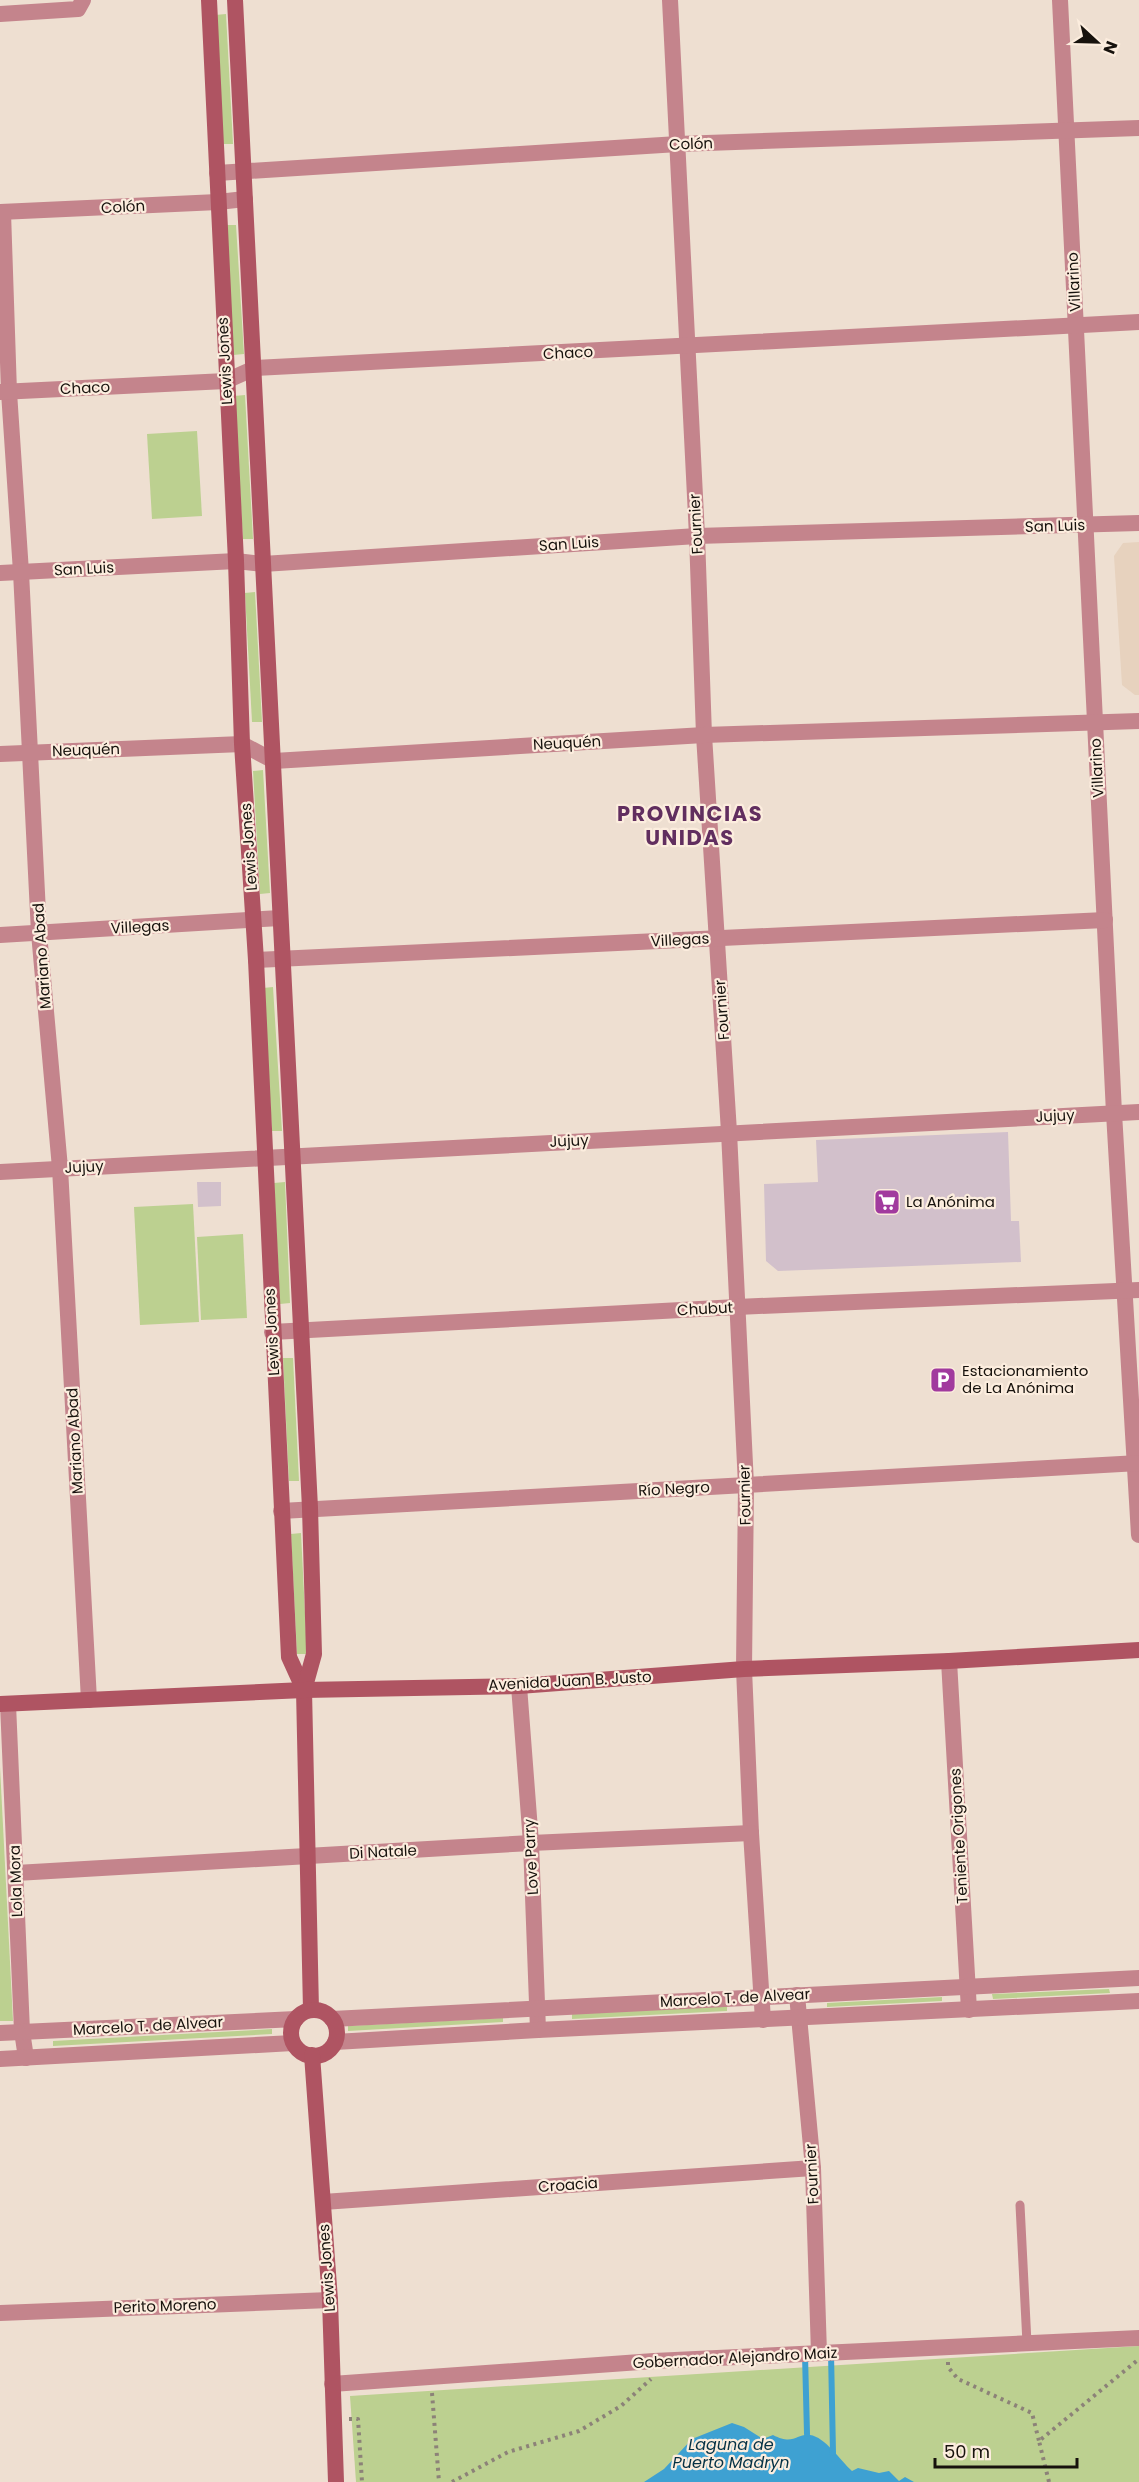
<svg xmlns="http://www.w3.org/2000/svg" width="1139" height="2482" viewBox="0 0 1139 2482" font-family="Poppins,sans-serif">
<rect width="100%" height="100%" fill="#eedfd1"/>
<polygon fill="#e7d2be" points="1139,542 1139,695 1135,695 1122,685 1114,556 1123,543"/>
<g fill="#bcd090">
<polygon points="226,14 233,144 223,144 215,15"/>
<polygon points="226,225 236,225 244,354 233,355"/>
<polygon points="245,395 253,539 243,539 234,396"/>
<polygon points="197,431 202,516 152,519 147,434"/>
<polygon points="255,592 262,722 252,722 245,593"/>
<polygon points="263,770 270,893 260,894 253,771"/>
<polygon points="273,987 282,1131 272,1131 263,988"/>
<polygon points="285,1182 290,1303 280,1304 274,1183"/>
<polygon points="193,1204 199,1322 140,1325 134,1207"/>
<polygon points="243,1234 247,1318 201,1320 197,1237"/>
<polygon points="283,1358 293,1358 299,1481 289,1481"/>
<polygon points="301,1533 307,1654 297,1654 291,1534"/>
<polygon points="0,1767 13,2021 0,2021"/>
<polygon points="1109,1989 1110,1993 993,1999 992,1994"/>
<polygon points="942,1997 942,2001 827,2007 827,2003"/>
<polygon points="727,2006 727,2011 572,2019 572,2014"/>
<polygon points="503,2018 503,2022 348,2031 348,2026"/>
<polygon points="272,2029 272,2034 53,2046 53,2041"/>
<polygon points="1139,2346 1139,2482 356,2482 350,2396"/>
</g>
<path fill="#3ea1d2" d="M732,2423L744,2427L763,2439L773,2435C794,2446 797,2433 810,2435C825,2437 840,2460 852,2471L858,2468L879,2473L889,2471L899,2481L905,2477L914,2482H644L664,2469L692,2439Z"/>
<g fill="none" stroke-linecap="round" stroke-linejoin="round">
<g stroke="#3ea1d2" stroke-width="6">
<polyline points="831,2353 833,2453"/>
<polyline points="805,2355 807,2434"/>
</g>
</g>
<g fill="#d2c0cb">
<polygon points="1008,1132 1011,1221 1019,1221 1021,1262 778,1271 766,1261 764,1184 818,1182 816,1140"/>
<polygon points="197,1182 221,1182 221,1206 198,1207"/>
</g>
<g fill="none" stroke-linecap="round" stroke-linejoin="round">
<g stroke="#8c8278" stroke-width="4" stroke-dasharray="3 4.5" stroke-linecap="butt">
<polyline points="948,2362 948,2367 958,2379 1032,2413 1039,2441"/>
<polyline points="432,2393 439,2482"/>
<polyline points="349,2419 358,2419 362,2482"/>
<polyline points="452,2482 508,2452 579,2431 621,2406 651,2379"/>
<polyline points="1049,2482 1039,2441 1139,2359"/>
</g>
<polyline stroke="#c4848c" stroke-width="9" points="1020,2205 1027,2343"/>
<g stroke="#c4848c" stroke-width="16">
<polyline points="670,0 697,536 704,735 729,1132 746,1485 744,1669 751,1833 763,2020"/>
<polyline points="1060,0 1114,1113 1139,1535"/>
<polyline points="0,14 78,9 83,0"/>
<polyline points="217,173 678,144 1139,128"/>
<polyline points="0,212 218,202 245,199"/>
<polyline points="3,212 9,392 21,572 39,933 60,1168 89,1700"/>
<polyline points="0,392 226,381 255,368 1139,322"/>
<polyline points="0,573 236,561 263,564 697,536 1139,523"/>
<polyline points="0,754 242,744 274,761 704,735 1139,721"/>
<polyline points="0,935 280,918"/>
<polyline points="256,960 1105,920"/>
<polyline points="0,1172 1139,1112"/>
<polyline points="272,1332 737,1307 1139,1290"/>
<polyline points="281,1511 1139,1463"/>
<polyline points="949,1661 969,2010"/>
<polyline points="519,1686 531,1843 538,2030"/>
<polyline points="8,1704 22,2031 26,2058"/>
<polyline points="16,1873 531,1843 751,1833"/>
<polyline points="797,1995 813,2168 819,2353"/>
<polyline points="323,2202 813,2168"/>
<polyline points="0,2313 330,2300"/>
<polyline points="332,2384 654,2361 1139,2338"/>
</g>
<g stroke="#c4848c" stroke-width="16">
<polyline points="332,2019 1139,1978"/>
<polyline points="0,2033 296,2019"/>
<polyline points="335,2042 538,2030 1139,2001"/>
<polyline points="0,2059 293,2043"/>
</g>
<g stroke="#af5462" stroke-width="16">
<polyline points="209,0 236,561 242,744 256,960 289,1657 304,1690"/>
<polyline points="235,0 310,1508 314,1654 304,1690 311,2010"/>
<polyline points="0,1704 304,1690 519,1686 744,1669 949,1661 1139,1650"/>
<circle cx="314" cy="2033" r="23"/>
<polyline points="312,2055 330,2300 336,2482"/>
</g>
</g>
<defs>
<symbol id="supermarket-square" viewBox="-11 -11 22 22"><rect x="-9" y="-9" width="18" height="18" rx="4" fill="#a13a9e" stroke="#fcedde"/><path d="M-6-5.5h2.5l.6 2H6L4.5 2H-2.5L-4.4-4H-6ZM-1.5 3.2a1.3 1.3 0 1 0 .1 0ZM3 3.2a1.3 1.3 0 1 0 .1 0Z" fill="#fff"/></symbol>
<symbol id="parking-square" viewBox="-11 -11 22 22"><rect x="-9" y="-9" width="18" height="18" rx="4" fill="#a13a9e" stroke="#fcedde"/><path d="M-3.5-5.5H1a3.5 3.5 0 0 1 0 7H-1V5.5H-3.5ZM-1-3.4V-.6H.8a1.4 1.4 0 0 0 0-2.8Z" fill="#fff"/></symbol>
</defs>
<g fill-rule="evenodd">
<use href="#supermarket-square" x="872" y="1187" width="30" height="30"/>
<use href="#parking-square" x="928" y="1365" width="30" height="30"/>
</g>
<g text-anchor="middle" stroke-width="4.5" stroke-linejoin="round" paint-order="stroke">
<g font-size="15" fill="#17120d" stroke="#fcedde">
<text transform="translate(691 144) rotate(-2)" y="5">Colón</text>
<text transform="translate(123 207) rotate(-3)" y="5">Colón</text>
<text transform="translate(1074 282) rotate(-93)" y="5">Villarino</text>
<text transform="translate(568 353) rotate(-3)" y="5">Chaco</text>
<text transform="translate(225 361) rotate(-93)" y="5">Lewis Jones</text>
<text transform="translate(85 388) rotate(-3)" y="5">Chaco</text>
<text transform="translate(696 524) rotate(-93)" y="5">Fournier</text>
<text transform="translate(1055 526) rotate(-2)" y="5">San Luis</text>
<text transform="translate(569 544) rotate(-4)" y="5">San Luis</text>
<text transform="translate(84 569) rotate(-3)" y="5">San Luis</text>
<text transform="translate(567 743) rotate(-3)" y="5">Neuquén</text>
<text transform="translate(86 750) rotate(-2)" y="5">Neuquén</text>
<text transform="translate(1097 768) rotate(-93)" y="5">Villarino</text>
<text transform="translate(249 847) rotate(-94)" y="5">Lewis Jones</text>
<text transform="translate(140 927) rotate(-3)" y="5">Villegas</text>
<text transform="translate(680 940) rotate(-3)" y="5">Villegas</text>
<text transform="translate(42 956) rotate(-94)" y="5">Mariano Abad</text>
<text transform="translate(722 1010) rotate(-94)" y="5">Fournier</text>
<text transform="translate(1055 1116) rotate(-3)" y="5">Jujuy</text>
<text transform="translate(569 1141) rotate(-3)" y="5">Jujuy</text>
<text transform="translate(84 1167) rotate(-3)" y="5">Jujuy</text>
<text transform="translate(705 1309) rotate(-3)" y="5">Chubut</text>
<text transform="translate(272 1332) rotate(-93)" y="5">Lewis Jones</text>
<text transform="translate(75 1441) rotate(-93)" y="5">Mariano Abad</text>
<text transform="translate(674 1489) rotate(-3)" y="5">Río Negro</text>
<text transform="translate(745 1495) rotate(-91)" y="5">Fournier</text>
<text transform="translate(570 1681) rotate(-3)" y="5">Avenida Juan B. Justo</text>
<text transform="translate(959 1836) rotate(-93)" y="5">Teniente Origones</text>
<text transform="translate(383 1852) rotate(-3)" y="5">Di Natale</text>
<text transform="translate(531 1857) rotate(-93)" y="5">Love Parry</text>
<text transform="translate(16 1881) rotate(-92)" y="5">Lola Mora</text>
<text transform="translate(735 1998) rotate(-3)" y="5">Marcelo T. de Alvear</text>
<text transform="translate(148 2026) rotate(-3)" y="5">Marcelo T. de Alvear</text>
<text transform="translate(812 2174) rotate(-93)" y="5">Fournier</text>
<text transform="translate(568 2185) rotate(-4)" y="5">Croacia</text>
<text transform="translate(327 2268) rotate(-94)" y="5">Lewis Jones</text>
<text transform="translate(165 2306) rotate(-2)" y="5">Perito Moreno</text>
<text transform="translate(735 2358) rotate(-3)" y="5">Gobernador Alejandro Maiz</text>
</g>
<g font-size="15" fill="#17120d" stroke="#fcedde" text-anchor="start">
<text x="906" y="1207">La Anónima</text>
<text x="962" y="1376">Estacionamiento<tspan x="962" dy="17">de La Anónima</tspan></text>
</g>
<g font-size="16" font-style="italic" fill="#043145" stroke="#fcedde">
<text x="731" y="2450">Laguna de<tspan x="731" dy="18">Puerto Madryn</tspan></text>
</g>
<g font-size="21" font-weight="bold" letter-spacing="1.5" fill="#612e5f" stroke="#fcedde">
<text x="690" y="821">PROVINCIAS<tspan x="690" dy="24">UNIDAS</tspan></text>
</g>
</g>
<g transform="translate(1097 42) rotate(112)" stroke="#fcedde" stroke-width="4.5" paint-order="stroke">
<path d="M0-4.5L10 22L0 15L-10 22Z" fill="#17120d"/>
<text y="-9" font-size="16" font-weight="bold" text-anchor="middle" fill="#17120d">N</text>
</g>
<path d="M935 2458v9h142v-9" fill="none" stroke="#17120d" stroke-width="3"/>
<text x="944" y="2458" font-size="18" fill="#17120d" stroke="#fcedde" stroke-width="4.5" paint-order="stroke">50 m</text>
</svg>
